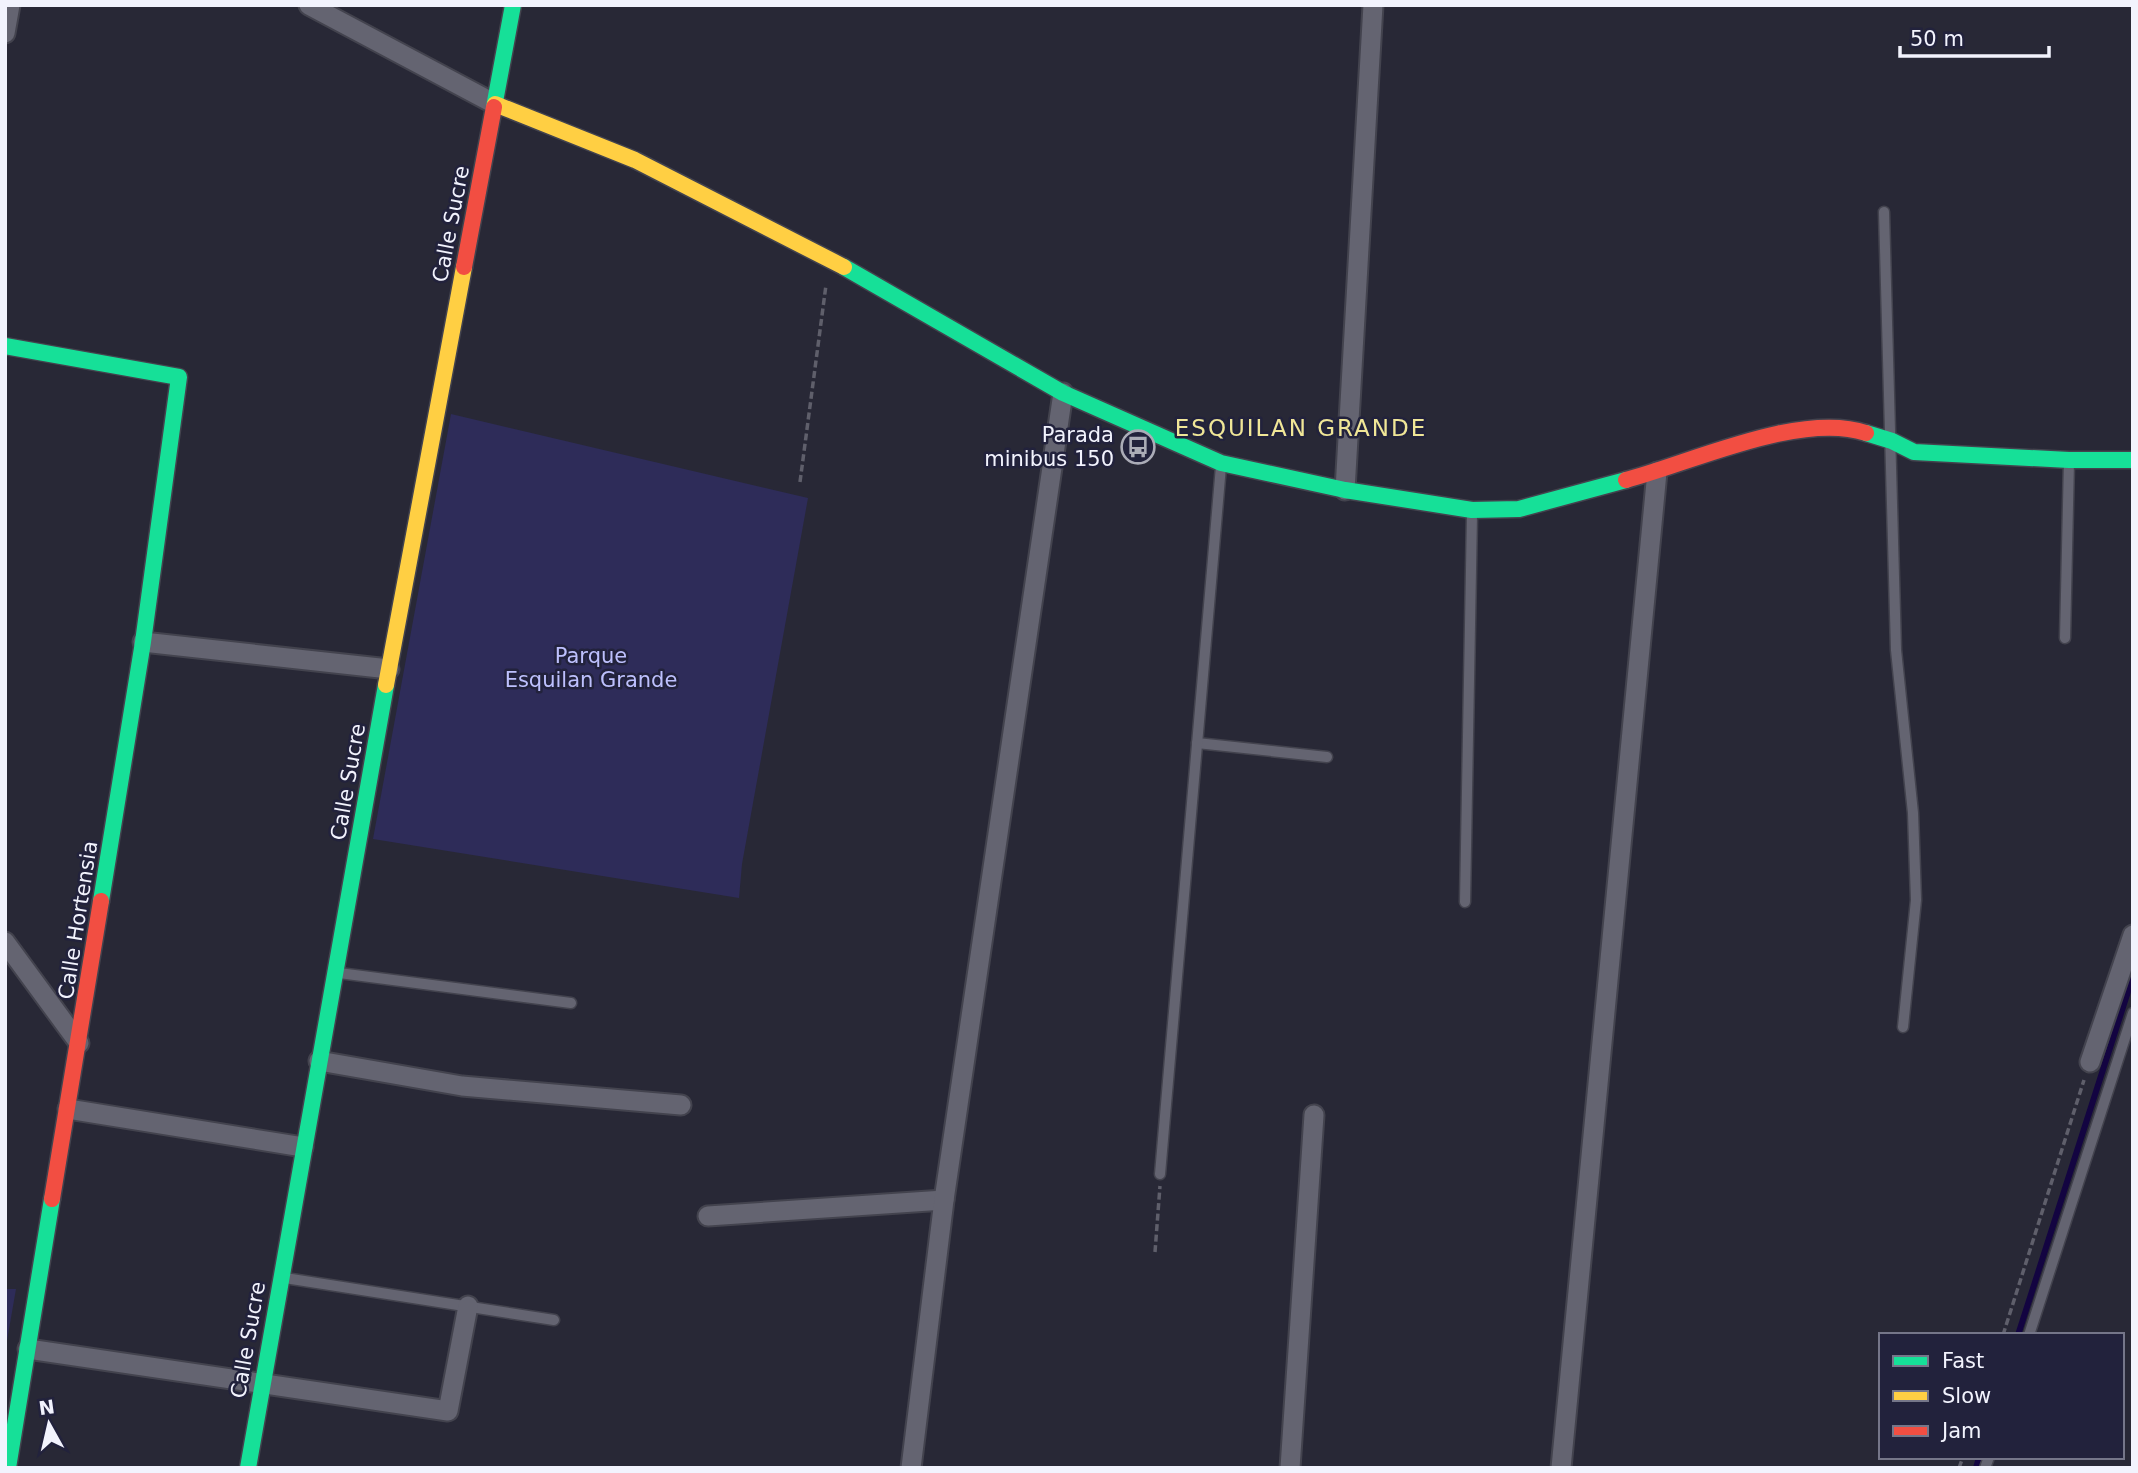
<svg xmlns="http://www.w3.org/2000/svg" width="2138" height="1473" viewBox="0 0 2138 1473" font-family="'DejaVu Sans',sans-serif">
<rect width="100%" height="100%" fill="#282836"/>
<g fill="#2e2c59">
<polygon points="451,414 808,498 742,864 739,898 373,839"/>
<polygon points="5,1289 16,1289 5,1352"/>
</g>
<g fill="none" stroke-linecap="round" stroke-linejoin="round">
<g stroke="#130441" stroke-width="6">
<polyline points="2018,1335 2133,976"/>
<polyline points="1976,1468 1979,1457"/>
</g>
<defs>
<g id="lane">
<polyline points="1884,212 1896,650 1913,813 1916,900 1903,1027"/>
<polyline points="2065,638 2069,461"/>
<polyline points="1197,743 1327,757"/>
<polyline points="1465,902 1472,514"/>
<polyline points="339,973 571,1003"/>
<polyline points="1160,1174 1221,466"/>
<polyline points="285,1278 554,1320"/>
<polyline points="2029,1335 2133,1013"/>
<polyline points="1985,1468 1989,1457"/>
</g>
<g id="street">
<polyline points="309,5 495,104"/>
<polyline points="5,33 10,5"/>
<polyline points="1345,490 1373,5"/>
<polyline points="143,642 389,669"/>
<polyline points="5,942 79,1043"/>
<polyline points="319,1061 462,1086 681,1105"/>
<polyline points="2090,1062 2133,935"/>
<polyline points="68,1109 303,1147"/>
<polyline points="708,1216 944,1200"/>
<polyline points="28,1349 448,1411 468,1306"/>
<polyline points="911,1468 944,1200 1063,393"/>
<polyline points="1290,1468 1314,1115"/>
<polyline points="1561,1468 1657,472"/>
</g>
<g id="fast">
<polyline points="494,107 513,5"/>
<polyline points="844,267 1063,393 1221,463 1345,490 1472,510 1519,509 1626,480"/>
<polyline points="5,346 179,377 143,642 101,901"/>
<polyline points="1866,433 1892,441 1914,452 2069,460 2133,460"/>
<polyline points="8,1468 52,1199"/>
<polyline points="248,1468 386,685"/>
</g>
<g id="slow">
<polyline points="495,104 635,160 844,267"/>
<polyline points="386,685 464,267"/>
</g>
<g id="jam">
<polyline points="464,267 494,107"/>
<path d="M1626,480C1693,462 1801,411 1866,433"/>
<polyline points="52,1199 101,901"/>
</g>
</defs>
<use href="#lane" stroke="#43434e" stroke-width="13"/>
<use href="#street" stroke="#43434e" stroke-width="23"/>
<use href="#fast" stroke="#43434e" stroke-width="19"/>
<use href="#slow" stroke="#43434e" stroke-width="19"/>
<use href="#jam" stroke="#43434e" stroke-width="19"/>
<g stroke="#5f5f6b" stroke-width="3.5" stroke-dasharray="7 3.5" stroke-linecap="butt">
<polyline points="800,482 826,285"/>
<polyline points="1155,1252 1160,1186"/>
<polyline points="2003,1335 2084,1080"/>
<polyline points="1959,1468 1963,1457"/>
</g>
<use href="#lane" stroke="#646471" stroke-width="10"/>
<use href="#street" stroke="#646471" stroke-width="19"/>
<use href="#fast" stroke="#16e098" stroke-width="16"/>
<use href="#slow" stroke="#ffcf43" stroke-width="16"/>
<use href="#jam" stroke="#f24e42" stroke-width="16"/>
</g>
<defs>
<symbol id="bus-ring" viewBox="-11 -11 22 22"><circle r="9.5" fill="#22223c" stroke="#abacb7" stroke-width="1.5"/><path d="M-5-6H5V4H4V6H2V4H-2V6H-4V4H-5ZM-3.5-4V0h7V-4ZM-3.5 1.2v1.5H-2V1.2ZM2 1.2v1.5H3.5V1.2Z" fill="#abacb7"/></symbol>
</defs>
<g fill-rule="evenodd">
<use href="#bus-ring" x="1119" y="428" width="38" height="38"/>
</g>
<g text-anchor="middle" stroke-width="5" stroke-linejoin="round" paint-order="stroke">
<g font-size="21" fill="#f2f3fd" stroke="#22223c">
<text transform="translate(451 224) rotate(-79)" y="7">Calle Sucre</text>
<text transform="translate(348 782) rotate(-80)" y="7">Calle Sucre</text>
<text transform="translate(78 920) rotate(-81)" y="7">Calle Hortensia</text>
<text transform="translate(248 1340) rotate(-80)" y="7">Calle Sucre</text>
</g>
<g font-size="21" fill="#f2f3fd" stroke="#22223c" text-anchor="end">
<text x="1114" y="442">Parada<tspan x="1114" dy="24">minibus 150</tspan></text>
</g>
<g font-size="21" fill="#bdc0fd" stroke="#22223c">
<text x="591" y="663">Parque<tspan x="591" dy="24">Esquilan Grande</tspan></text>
</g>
<g font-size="23" letter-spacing="2" fill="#f0e697" stroke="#22223c">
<text x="1301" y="436">ESQUILAN GRANDE</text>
</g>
</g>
<rect width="2138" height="1473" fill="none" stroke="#f2f3fd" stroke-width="14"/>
<rect x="1879" y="1333" width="245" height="126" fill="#22223c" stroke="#757689" stroke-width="2"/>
<rect x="1893" y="1356" width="35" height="10" fill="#16e098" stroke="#757689" stroke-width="2"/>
<text x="1942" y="1368" font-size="21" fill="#f2f3fd">Fast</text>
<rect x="1893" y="1391" width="35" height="10" fill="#ffcf43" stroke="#757689" stroke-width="2"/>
<text x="1942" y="1403" font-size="21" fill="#f2f3fd">Slow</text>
<rect x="1893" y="1426" width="35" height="10" fill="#f24e42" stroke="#757689" stroke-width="2"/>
<text x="1942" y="1438" font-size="21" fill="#f2f3fd">Jam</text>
<g transform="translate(49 1424) rotate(352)" stroke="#22223c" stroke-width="5" paint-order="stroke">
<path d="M0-5L12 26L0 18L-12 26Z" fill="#f2f3fd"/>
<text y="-10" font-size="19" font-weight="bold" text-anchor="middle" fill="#f2f3fd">N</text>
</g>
<path d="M1900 46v10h149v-10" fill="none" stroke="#f2f3fd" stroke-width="3.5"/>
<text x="1910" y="46" font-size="21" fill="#f2f3fd" stroke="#22223c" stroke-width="5" paint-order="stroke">50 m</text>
</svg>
